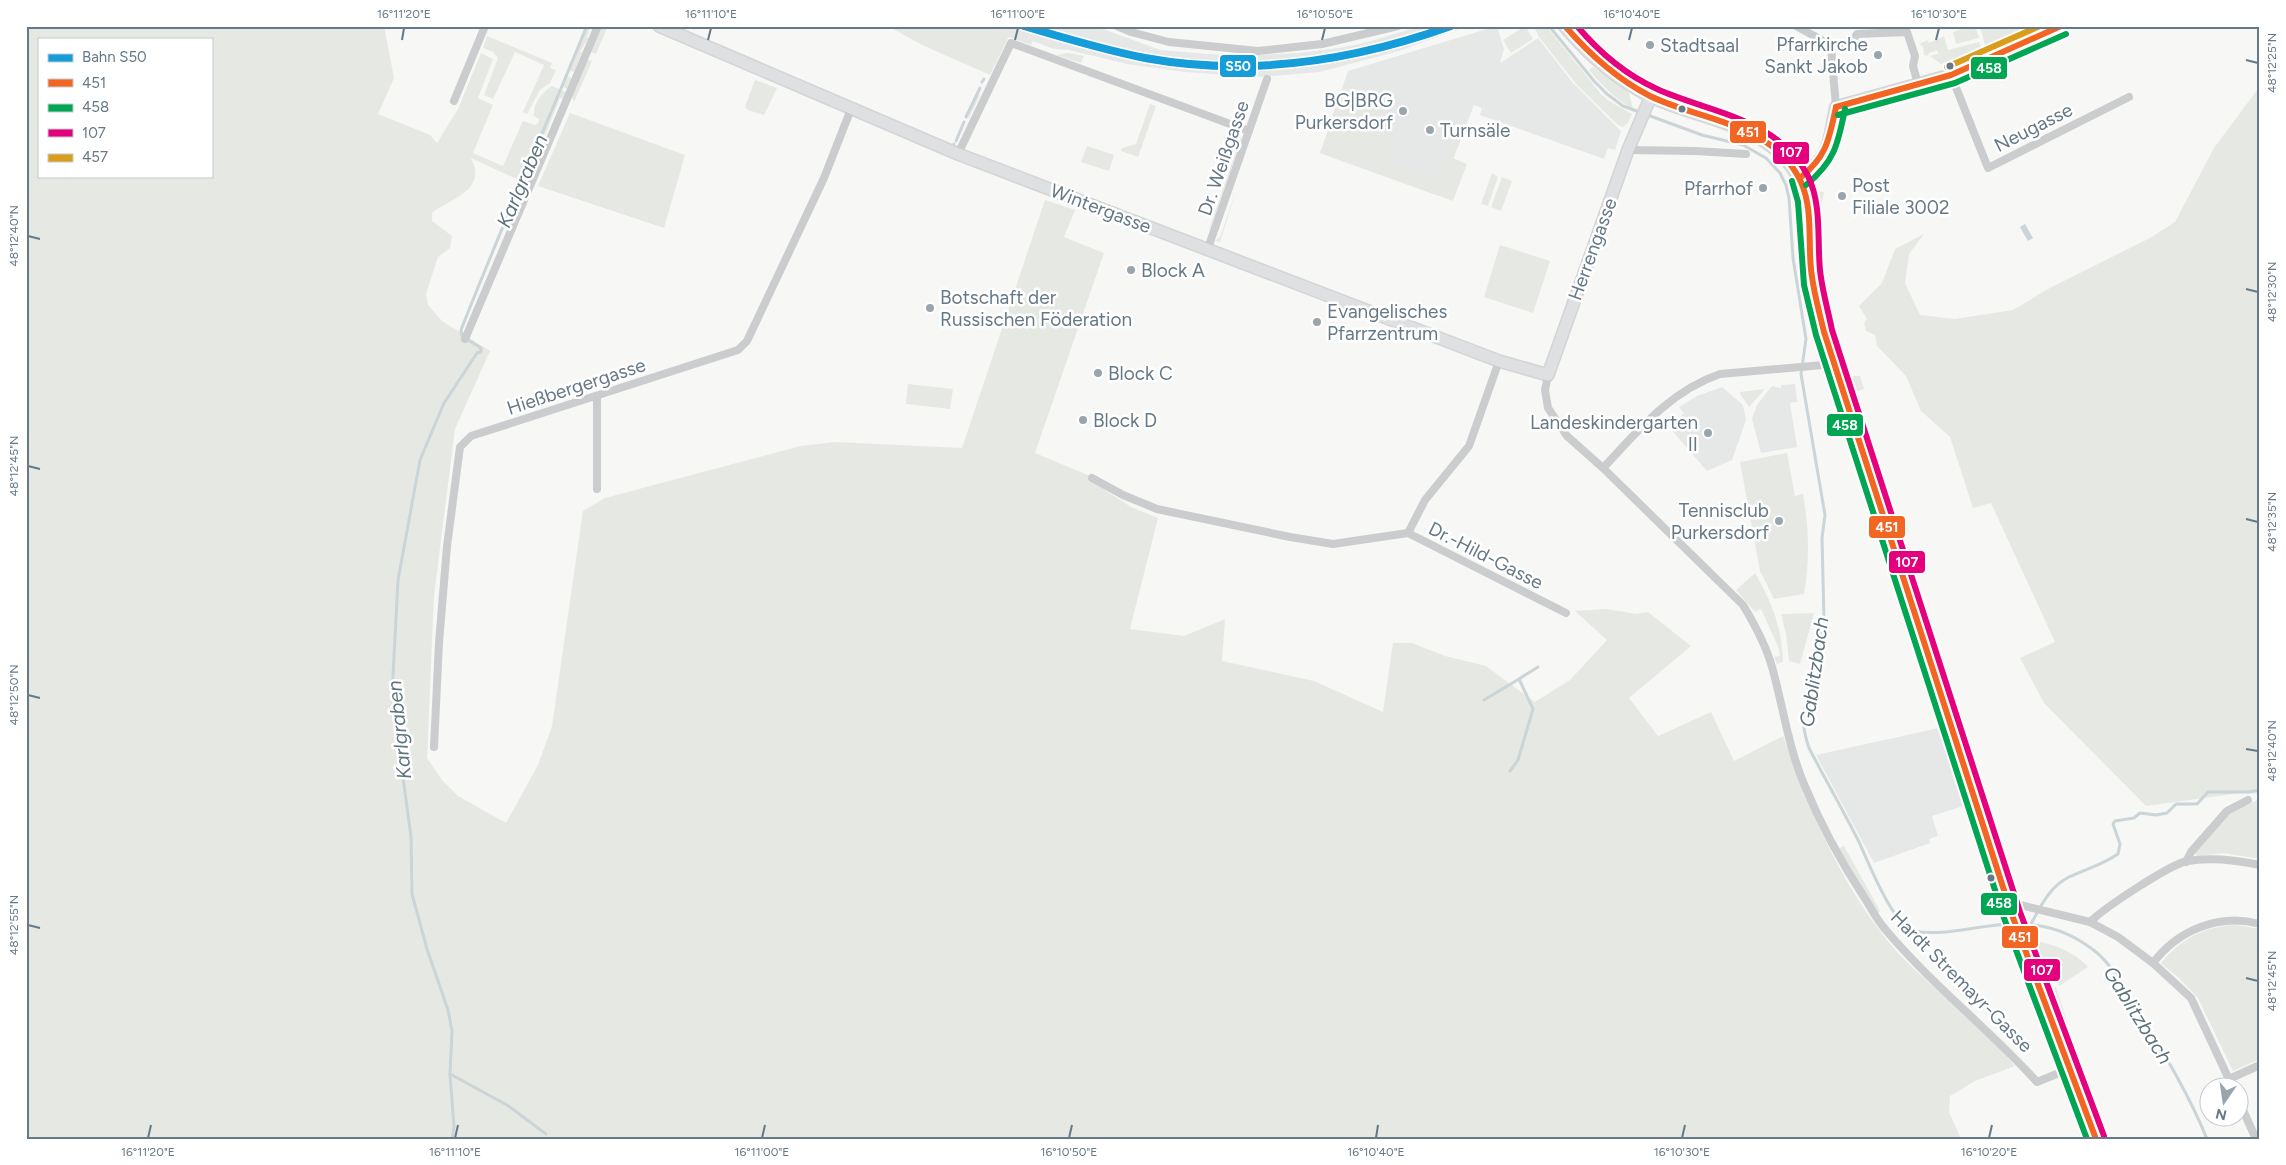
<svg xmlns="http://www.w3.org/2000/svg" width="2286" height="1165" viewBox="0 0 2286 1165" font-family="Figtree,sans-serif">
<rect width="100%" height="100%" fill="#f7f7f6"/>
<g fill="#e6e7e7">
<polygon points="987,26 1095,26 1160,50 1233,56 1299,53 1339,48 1364,43 1421,26 1467,26 1399,51 1339,67 1319,72 1260,77 1185,72 1127,64 1069,50 1054,49 1033,41 1031,45 1009,37 1009,34"/>
<polygon points="1497,26 1504,49 1500,63 1538,38 1573,83 1621,131 1615,150 1608,148 1604,159 1480,115 1482,108 1474,105 1439,196 1320,153 1348,71"/>
<polygon points="1795,384 1797,402 1790,403 1797,447 1761,453 1752,419 1757,405 1772,386 1781,388 1781,385"/>
<polygon points="1722,387 1743,405 1746,420 1732,460 1707,471 1669,427 1684,413 1679,407 1697,396"/>
<polygon points="1939,728 1963,806 1932,816 1938,836 1929,839 1930,843 1874,863 1816,755"/>
</g>
<g fill="#e6e9e3" fill-rule="evenodd">
<path d="M26,26H384L394,78L378,114L430,135L437,143L458,109L481,53L493,59L478,98L493,105L473,153L503,166L523,121L535,125L538,123L539,119L534,116C533,102 542,93 552,86L566,92L563,99L560,98L544,138L546,140L517,207L510,204L521,181L471,158C472,161 475,166 475,170C478,194 446,201 432,213V221L452,236L450,248L438,257L426,294L428,305L442,321L490,351L455,429L434,596L427,758L442,780L458,796L506,823L538,765L552,726L583,511L605,498L801,446L835,442L962,448L1045,200L1075,210L1064,237L1104,253L1035,453L1095,478L1088,479L1131,507L1158,518L1130,629L1184,636L1225,619L1222,661L1314,681L1383,712L1393,643H1412L1445,656L1486,666L1535,702L1570,680L1607,640L1575,611L1607,609L1636,614L1648,612L1691,646L1629,698L1658,736L1711,712L1734,761L1783,736C1811,813 1843,891 1898,953C1908,964 1920,974 1931,984C1960,1010 1990,1036 2015,1066L1975,1081L1950,1096L1949,1112L1961,1139H26ZM39,39H211V176H39Z"/>
<polygon points="585,26 591,26 587,37 589,38 580,51 582,52 574,72 567,70"/>
<polygon points="602,26 608,26 596,54 591,52"/>
<polygon points="888,26 987,26 1010,34 990,75 920,44"/>
<polygon points="1525,26 1533,39 1511,53 1503,40"/>
<polygon points="1536,26 1546,26 1601,94 1609,101 1632,114 1628,123 1623,127 1618,125 1577,85 1539,37 1535,29"/>
<polygon points="1970,26 1975,26 1979,38 1956,44 1953,32"/>
<polygon points="1980,26 2018,26 2021,36 1986,49"/>
<polygon points="1479,33 1481,38 1445,48 1444,43"/>
<polygon points="487,36 552,63 550,68 556,70 550,83 540,90 527,114 523,112 544,65 515,52 493,99 484,95 498,58 493,52 483,48"/>
<polygon points="1944,36 1948,50 1979,42 1982,51 1941,64 1930,56 1938,54 1937,50 1929,53 1928,56 1924,55 1923,46 1921,46 1920,43 1928,40 1929,43"/>
<polygon points="1603,51 1641,74 1639,78 1602,53"/>
<polygon points="1068,53 1084,56 1081,63 1057,55"/>
<polygon points="587,59 592,61 574,102 571,96"/>
<path d="M1593,67L1629,93L1633,109C1615,99 1602,85 1589,70Z"/>
<polygon points="565,74 572,79 567,89 561,86"/>
<polygon points="755,80 777,88 764,115 748,110 745,107"/>
<polygon points="1344,84 1368,92 1390,85 1374,134 1396,141 1389,164 1438,180 1458,120 1467,123 1453,158 1467,164 1453,201 1320,153 1322,148 1374,167 1375,163 1323,145"/>
<polygon points="2260,86 2260,794 2240,793 2146,806 2044,703 2020,658 2055,642 1991,503 1973,508 1950,437 1921,411 1906,376 1877,346 1875,335 1866,331 1864,323 1867,319 1859,306 1882,283 1895,249 1924,234 1909,254 1905,283 1920,315 1955,319 2013,310 2048,289 2150,238 2175,222 2214,148"/>
<polygon points="1676,91 1679,92 1677,97 1742,119 1744,113 1745,119 1741,120 1679,99 1674,97"/>
<polygon points="977,93 980,95 969,118 966,117"/>
<polygon points="1150,104 1156,106 1138,157 1121,151 1122,148 1136,144"/>
<polygon points="570,113 685,155 664,228 538,186"/>
<polygon points="1241,137 1242,138 1210,229 1209,229"/>
<polygon points="1087,146 1114,155 1109,171 1081,162"/>
<polygon points="1492,173 1498,177 1488,206 1481,204"/>
<polygon points="1502,177 1512,181 1501,211 1491,207"/>
<polygon points="1237,189 1220,242 1215,241 1220,237"/>
<polygon points="1816,191 1824,192 1819,217 1817,217"/>
<path d="M509,208L515,210C515,218 511,218 506,221L503,220Z"/>
<polygon points="1500,245 1550,261 1533,313 1484,297"/>
<polygon points="1850,376 1860,376 1864,389 1855,392"/>
<polygon points="908,384 953,389 950,409 906,404"/>
<polygon points="1765,389 1749,407 1740,394 1740,392"/>
<path d="M1787,453L1795,496L1803,494C1809,528 1810,559 1804,594L1774,599L1760,571L1740,462Z"/>
<path d="M1755,573C1772,602 1782,628 1783,662L1777,664L1774,657L1780,656L1779,649L1762,611L1760,609L1755,612L1736,590Z"/>
<polygon points="1814,613 1800,664 1789,661 1786,634 1781,614"/>
<polygon points="2260,799 2260,859 2223,853 2197,856 2195,853 2229,813"/>
<polygon points="1844,846 1880,911 1876,914 1838,849"/>
<path d="M2235,925L2260,929V1059L2233,1071L2198,998L2180,979L2161,963C2180,940 2204,926 2235,925Z"/>
<path d="M2032,940C2052,944 2074,951 2088,967L2059,986L2056,978L2050,974L2044,976Z"/>
<polygon points="2056,987 2076,1051 2072,1052 2050,990"/>
</g>
<polygon fill="#cbd4d6" points="2025,224 2033,238 2028,241 2020,227"/>
<g fill="none" stroke-linecap="round" stroke-linejoin="round">
<g stroke="#cbd4d6" stroke-width="3">
<path d="M1549,26L1594,81L1607,94L1623,106L1702,135L1743,145L1766,158L1780,173L1786,185L1789,198L1793,258L1806,339L1801,374L1825,515L1822,538L1824,620L1805,707C1802,722 1804,733 1809,748C1825,779 1843,810 1859,842C1868,861 1893,926 1914,931C1944,937 1982,924 2013,924"/>
<polyline points="982,82 984,79"/>
<polyline points="966,117 980,88"/>
<polyline points="956,141 964,122"/>
<polyline points="953,146 954,144"/>
<path d="M462,336L461,330C501,228 545,128 587,26"/>
<polyline points="1484,700 1519,679"/>
<polyline points="1510,771 1518,760 1533,709 1519,679 1538,667"/>
<path d="M2019,924C2048,924 2074,934 2096,952C2115,968 2125,991 2138,1011C2163,1052 2189,1094 2207,1139"/>
<path d="M2031,924C2040,907 2050,886 2069,877C2086,869 2102,865 2118,854L2120,844L2113,824L2115,821L2134,818L2140,813L2156,815L2167,813L2176,804H2197L2208,792H2248L2260,790"/>
<polyline points="450,1074 507,1105 546,1134"/>
<polyline points="452,1139 454,1127 450,1074 452,1031 448,1010 427,949 412,894 411,837 392,695 398,580 420,460 444,403 477,353 481,352 481,348 468,340"/>
</g>
<defs>
<g id="secondary">
<polyline points="659,26 958,154 1499,361 1548,375 1628,150 1651,96"/>
<path d="M1800,178C1832,154 1828,144 1836,107L1951,75L2062,26"/>
</g>
<path id="primary" d="M1565,26C1590,56 1617,80 1653,97C1704,121 1772,123 1800,180C1813,206 1808,240 1811,269C1813,291 1819,311 1824,332L2012,915L2096,1139"/>
</defs>
<use href="#secondary" stroke="#d3d4d5" stroke-width="14"/>
<use href="#primary" stroke="#d4d5d5" stroke-width="15"/>
<g stroke="#cbcccd" stroke-width="8">
<polyline points="1117,26 1131,32 1169,42 1258,51 1322,44 1398,26"/>
<polyline points="1796,26 1820,39 1831,47 1836,107"/>
<polyline points="2027,26 2032,41"/>
<polyline points="1831,47 1852,41 1857,34 1907,32 1915,56 1913,66 1918,84"/>
<polyline points="1951,75 1988,168 2129,97"/>
<polyline points="454,101 485,26"/>
<polyline points="1628,150 1695,151 1746,154"/>
<polyline points="958,154 1011,43 1249,131"/>
<polyline points="1208,248 1267,79"/>
<polyline points="465,339 598,26"/>
<path d="M1548,375L1545,390L1548,408L1567,436L1603,468L1743,605C1755,625 1766,645 1772,667C1783,706 1788,746 1804,784C1820,823 1841,862 1864,897C1871,908 1877,920 1885,929C1931,984 1989,1029 2037,1082L2069,1069"/>
<path d="M1603,468C1638,431 1670,391 1720,374L1834,364"/>
<polyline points="1092,478 1123,495 1157,509 1290,537 1333,544 1408,533"/>
<polyline points="597,489 597,396"/>
<polyline points="1408,533 1425,500 1469,446 1499,361"/>
<polyline points="1408,533 1566,613"/>
<polyline points="434,747 439,643 447,546 460,447 471,436 738,350 747,341 824,178 851,109"/>
<polyline points="2186,862 2191,852 2227,811 2248,800"/>
<polyline points="2008,902 2090,922 2118,937 2153,963 2191,998 2233,1088"/>
<path d="M2090,922C2104,908 2169,865 2187,861C2212,857 2236,860 2260,865"/>
<path d="M2153,963C2178,930 2219,913 2260,924"/>
<polyline points="2229,1079 2260,1065"/>
<polyline points="2238,1099 2256,1139"/>
</g>
<use href="#secondary" stroke="#dfe0e1" stroke-width="11"/>
<use href="#primary" stroke="#dfe0e1" stroke-width="12"/>
<defs>
<g id="bus-1">
<path d="M1565,26C1590,55 1617,79 1650,96C1701,121 1774,123 1801,182C1813,209 1808,240 1811,269C1813,290 1819,311 1824,332L2012,915L2096,1139"/>
<polyline points="1836,107 1951,75 2061,26"/>
<path d="M1800,178C1827,156 1829,140 1836,107"/>
</g>
<g id="bus-2">
<polyline points="1838,115 1955,83 2066,34"/>
<polyline points="1792,181 1798,202 1804,285 1816,335 2004,918 2087,1139"/>
<path d="M1806,185C1835,161 1838,144 1845,109"/>
</g>
<path id="bus-3" d="M1577,26C1599,52 1626,75 1657,89C1710,113 1778,118 1808,176C1822,205 1817,239 1820,270C1822,290 1828,310 1832,330L2020,912L2104,1136"/>
<polyline id="bus-4" points="1947,67 2040,26"/>
</defs>
<use href="#bus-1" stroke="#fff" stroke-width="10"/>
<use href="#bus-2" stroke="#fff" stroke-width="10"/>
<use href="#bus-3" stroke="#fff" stroke-width="10"/>
<use href="#bus-4" stroke="#fff" stroke-width="10"/>
<use href="#bus-1" stroke="#f26522" stroke-width="6"/>
<use href="#bus-2" stroke="#00a651" stroke-width="6"/>
<use href="#bus-3" stroke="#e5007d" stroke-width="6"/>
<use href="#bus-4" stroke="#da9d1b" stroke-width="6"/>
<defs>
<path id="rail-1" d="M1024,26C1064,38 1104,50 1145,58C1249,77 1353,61 1451,26"/>
</defs>
<use href="#rail-1" stroke="#fff" stroke-width="11"/>
<use href="#rail-1" stroke="#159dd9" stroke-width="8"/>
</g>
<path fill="none" stroke="#667986" stroke-width="2" d="M402,40L404,28M708,40L711,28M1015,40L1018,28M1322,40L1325,28M1629,40L1632,28M1936,40L1939,28M2246,60L2258,63M28,236L40,239M2246,289L2258,292M28,466L40,469M2246,519L2258,522M28,695L40,698M2246,749L2258,751M28,925L40,928M2246,978L2258,981M148,1138L151,1125M455,1138L458,1125M762,1138L765,1125M1069,1138L1072,1125M1376,1138L1378,1125M1682,1138L1685,1125M1989,1138L1992,1125"/>
<g fill="#99a5ad" stroke="#fff" stroke-width="2">
<circle cx="1650" cy="45" r="5"/>
<circle cx="1878" cy="55" r="5"/>
<circle cx="1403" cy="111" r="5"/>
<circle cx="1430" cy="130" r="5"/>
<circle cx="1763" cy="188" r="5"/>
<circle cx="1842" cy="196" r="5"/>
<circle cx="1131" cy="270" r="5"/>
<circle cx="930" cy="308" r="5"/>
<circle cx="1317" cy="322" r="5"/>
<circle cx="1098" cy="373" r="5"/>
<circle cx="1083" cy="420" r="5"/>
<circle cx="1708" cy="433" r="5"/>
<circle cx="1779" cy="521" r="5"/>
</g>
<g fill="#667986" stroke="#fff" stroke-width="2">
<circle cx="1950" cy="66" r="4.5"/>
<circle cx="1682" cy="109" r="4.5"/>
<circle cx="1991" cy="878" r="4.5"/>
</g>
<g text-anchor="middle" stroke-width="5" stroke-linejoin="round" paint-order="stroke">
<g font-size="19" fill="#667986" stroke="#fff" text-anchor="start">
<text x="1868" y="51" text-anchor="end">Pfarrkirche<tspan x="1868" dy="22">Sankt Jakob</tspan></text>
<text x="1660" y="52">Stadtsaal</text>
<text x="1393" y="107" text-anchor="end">BG|BRG<tspan x="1393" dy="22">Purkersdorf</tspan></text>
<text x="1440" y="137">Turnsäle</text>
<text x="1852" y="192">Post<tspan x="1852" dy="22">Filiale 3002</tspan></text>
<text x="1753" y="195" text-anchor="end">Pfarrhof</text>
<text x="1141" y="277">Block A</text>
<text x="940" y="304">Botschaft der<tspan x="940" dy="22">Russischen Föderation</tspan></text>
<text x="1327" y="318">Evangelisches<tspan x="1327" dy="22">Pfarrzentrum</tspan></text>
<text x="1108" y="380">Block C</text>
<text x="1093" y="427">Block D</text>
<text x="1698" y="429" text-anchor="end">Landeskindergarten<tspan x="1698" dy="22">II</tspan></text>
<text x="1769" y="517" text-anchor="end">Tennisclub<tspan x="1769" dy="22">Purkersdorf</tspan></text>
</g>
<g font-size="19" fill="#667986" stroke="#fff">
<text transform="translate(2033 127) rotate(-27)" y="7">Neugasse</text>
<text transform="translate(1223 158) rotate(-71)" y="7">Dr. Weißgasse</text>
<text transform="translate(1101 208) rotate(21)" y="7">Wintergasse</text>
<text transform="translate(1592 249) rotate(-70)" y="7">Herrengasse</text>
<text transform="translate(576 386) rotate(-18)" y="7">Hießbergergasse</text>
<text transform="translate(1486 555) rotate(27)" y="7">Dr.-Hild-Gasse</text>
<text transform="translate(1962 981) rotate(45)" y="7">Hardt Stremayr-Gasse</text>
</g>
<g font-size="20" font-style="italic" fill="#5d747b" stroke="#fff">
<text transform="translate(522 181) rotate(-67)" y="7">Karlgraben</text>
<text transform="translate(1814 672) rotate(-82)" y="7">Gablitzbach</text>
<text transform="translate(399 730) rotate(-96)" y="7">Karlgraben</text>
<text transform="translate(2138 1015) rotate(58)" y="7">Gablitzbach</text>
</g>
</g>
<g stroke="#fff" stroke-width="2">
<rect x="1219" y="54" width="38" height="24" rx="5" fill="#159dd9"/>
<rect x="1970" y="56" width="38" height="24" rx="5" fill="#00a651"/>
<rect x="1729" y="120" width="38" height="24" rx="5" fill="#f26522"/>
<rect x="1772" y="141" width="38" height="24" rx="5" fill="#e5007d"/>
<rect x="1826" y="413" width="38" height="24" rx="5" fill="#00a651"/>
<rect x="1868" y="515" width="38" height="24" rx="5" fill="#f26522"/>
<rect x="1888" y="550" width="38" height="24" rx="5" fill="#e5007d"/>
<rect x="1980" y="892" width="38" height="24" rx="5" fill="#00a651"/>
<rect x="2001" y="925" width="38" height="24" rx="5" fill="#f26522"/>
<rect x="2023" y="958" width="38" height="24" rx="5" fill="#e5007d"/>
</g>
<g font-size="14" text-anchor="middle" font-weight="bold" fill="#fff">
<text x="1238" y="71">S50</text>
<text x="1989" y="73">458</text>
<text x="1748" y="137">451</text>
<text x="1791" y="157">107</text>
<text x="1845" y="430">458</text>
<text x="1887" y="532">451</text>
<text x="1907" y="567">107</text>
<text x="1999" y="908">458</text>
<text x="2020" y="942">451</text>
<text x="2042" y="975">107</text>
</g>
<rect width="2286" height="1165" fill="none" stroke="#ffffff" stroke-width="55"/>
<rect x="38" y="38" width="175" height="140" fill="#ffffff" stroke="#c2c9cf"/>
<rect x="48" y="54" width="25" height="8" fill="#159dd9" stroke="#c2c9cf"/>
<text x="82" y="62" font-size="15" fill="#667986">Bahn S50</text>
<rect x="48" y="79" width="25" height="8" fill="#f26522" stroke="#c2c9cf"/>
<text x="82" y="88" font-size="15" fill="#667986">451</text>
<rect x="48" y="104" width="25" height="8" fill="#00a651" stroke="#c2c9cf"/>
<text x="82" y="112" font-size="15" fill="#667986">458</text>
<rect x="48" y="129" width="25" height="8" fill="#e5007d" stroke="#c2c9cf"/>
<text x="82" y="138" font-size="15" fill="#667986">107</text>
<rect x="48" y="154" width="25" height="8" fill="#da9d1b" stroke="#c2c9cf"/>
<text x="82" y="162" font-size="15" fill="#667986">457</text>
<g transform="translate(2224 1102) rotate(193)"><circle r="24" fill="#ffffff" stroke="#c2c9cf"/>
<path d="M0-4L9 19L0 12L-9 19Z" fill="#99a5ad"/>
<text y="-8" font-size="14" font-weight="bold" text-anchor="middle" fill="#667986">N</text>
</g>
<rect x="28" y="28" width="2230" height="1110" fill="none" stroke="#667986" stroke-width="2"/>
<g font-size="12" text-anchor="middle" fill="#667986">
<text x="404" y="18">16°11'20"E</text>
<text x="711" y="18">16°11'10"E</text>
<text x="1018" y="18">16°11'00"E</text>
<text x="1325" y="18">16°10'50"E</text>
<text x="1632" y="18">16°10'40"E</text>
<text x="1939" y="18">16°10'30"E</text>
<text transform="translate(2272 63) rotate(-90)" y="4">48°12'25"N</text>
<text transform="translate(14 236) rotate(-90)" y="4">48°12'40"N</text>
<text transform="translate(2272 292) rotate(-90)" y="4">48°12'30"N</text>
<text transform="translate(14 466) rotate(-90)" y="4">48°12'45"N</text>
<text transform="translate(2272 522) rotate(-90)" y="4">48°12'35"N</text>
<text transform="translate(14 695) rotate(-90)" y="4">48°12'50"N</text>
<text transform="translate(2272 751) rotate(-90)" y="4">48°12'40"N</text>
<text transform="translate(14 925) rotate(-90)" y="4">48°12'55"N</text>
<text transform="translate(2272 981) rotate(-90)" y="4">48°12'45"N</text>
<text x="148" y="1156">16°11'20"E</text>
<text x="455" y="1156">16°11'10"E</text>
<text x="762" y="1156">16°11'00"E</text>
<text x="1069" y="1156">16°10'50"E</text>
<text x="1376" y="1156">16°10'40"E</text>
<text x="1682" y="1156">16°10'30"E</text>
<text x="1989" y="1156">16°10'20"E</text>
</g>
</svg>
